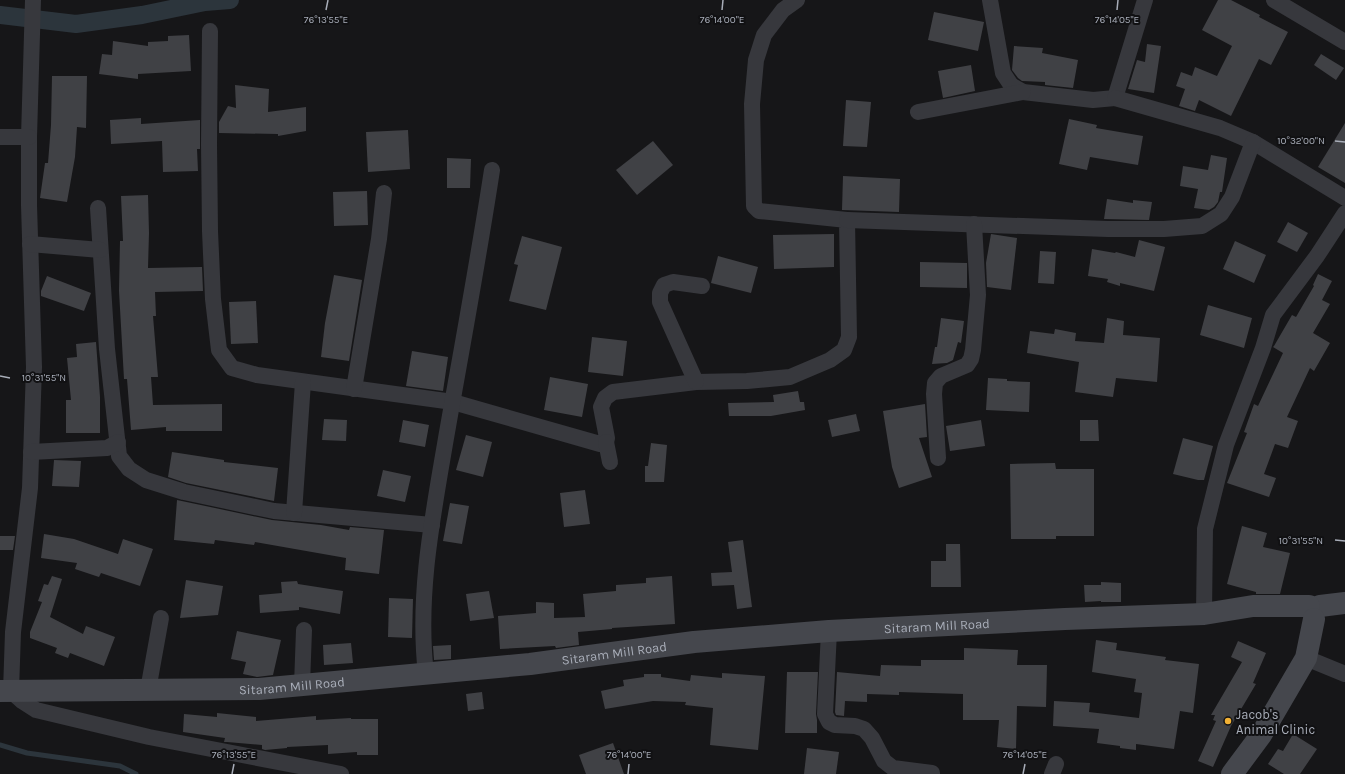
<svg xmlns="http://www.w3.org/2000/svg" width="1345" height="774" viewBox="0 0 1345 774" font-family="Karla,sans-serif">
<rect width="100%" height="100%" fill="#161618"/>
<g fill="none" stroke-linecap="round" stroke-linejoin="round">
<polyline stroke="#2c353c" stroke-width="5" points="0,745 27,753 120,766 136,774"/>
<polyline stroke="#2c353c" stroke-width="18" points="0,15 76,24 142,15 205,2 230,0"/>
</g>
<g fill="#404145">
<polygon points="1218,0 1231,0 1260,15 1259,17 1288,32 1271,65 1259,59 1231,116 1199,100 1195,111 1179,106 1185,89 1176,86 1181,72 1192,76 1195,67 1217,76 1232,46 1202,30"/>
<polygon points="934,12 984,22 978,51 928,40"/>
<polygon points="189,35 191,71 138,74 138,79 99,74 102,54 112,55 113,41 148,46 148,42 168,41 168,36"/>
<polygon points="1147,44 1161,46 1154,93 1128,89 1137,60 1145,62"/>
<polygon points="1014,46 1043,48 1042,53 1078,60 1073,88 1045,85 1045,82 1022,81 1018,78 1012,70"/>
<polygon points="1321,54 1344,68 1336,80 1314,65"/>
<polygon points="971,65 975,91 943,98 938,71"/>
<polygon points="52,76 87,76 86,128 77,127 75,157 67,202 40,198 45,163 48,163 51,125"/>
<polygon points="235,85 269,89 268,112 306,107 306,131 278,136 278,134 219,133 219,122 228,106 236,108"/>
<polygon points="846,100 871,102 867,147 843,146"/>
<polygon points="141,118 141,124 200,120 200,149 197,149 198,171 163,172 162,141 111,144 110,120"/>
<polygon points="1069,119 1097,125 1096,128 1143,136 1138,165 1090,157 1087,170 1059,164"/>
<polygon points="1345,123 1345,183 1318,167"/>
<polygon points="408,130 410,169 368,172 366,132"/>
<polygon points="653,141 673,165 637,195 616,170"/>
<polygon points="1211,155 1227,158 1222,192 1220,192 1218,202 1214,207 1209,210 1194,208 1198,189 1180,186 1183,166 1208,170"/>
<polygon points="447,158 471,159 470,188 447,188"/>
<polygon points="843,176 900,179 899,212 842,210"/>
<polygon points="367,191 368,225 334,226 333,192"/>
<polygon points="148,195 149,233 148,268 202,267 203,291 155,292 156,316 153,316 158,377 151,377 153,405 222,404 222,431 166,431 166,427 131,430 127,379 124,379 119,291 120,241 123,241 121,196"/>
<polygon points="1107,199 1133,203 1133,200 1152,202 1149,220 1104,219"/>
<polygon points="1288,222 1308,233 1297,252 1277,242"/>
<polygon points="834,234 834,267 774,269 773,235"/>
<polygon points="991,234 1017,238 1011,290 987,287 986,263"/>
<polygon points="522,236 562,247 546,310 509,301 518,265 514,264"/>
<polygon points="1139,240 1165,247 1154,291 1120,283 1120,286 1107,282 1108,279 1088,276 1092,249 1115,253 1116,252 1135,257"/>
<polygon points="1235,241 1266,255 1254,283 1223,269"/>
<polygon points="1040,251 1056,252 1054,284 1038,283"/>
<polygon points="718,256 758,267 751,293 711,283"/>
<polygon points="920,262 967,263 967,288 920,287"/>
<polygon points="1318,274 1332,281 1322,300 1330,304 1313,333 1330,343 1314,371 1310,368 1287,417 1298,421 1288,448 1275,444 1264,474 1276,478 1269,497 1227,483 1247,433 1244,432 1254,404 1258,406 1283,353 1273,347 1274,346 1292,315 1296,317 1314,286 1313,285"/>
<polygon points="334,275 362,280 349,361 321,357 325,323"/>
<polygon points="47,276 91,293 84,311 41,296 41,291"/>
<polygon points="256,301 258,343 231,344 229,302"/>
<polygon points="1208,305 1252,318 1244,348 1200,335"/>
<polygon points="941,318 964,321 961,343 958,342 953,360 947,363 932,364 935,347 937,347"/>
<polygon points="1107,318 1124,321 1123,335 1160,338 1157,382 1116,378 1113,397 1075,392 1079,362 1027,353 1030,331 1054,334 1055,329 1076,333 1075,341 1104,343"/>
<polygon points="592,337 627,341 623,376 588,372"/>
<polygon points="96,342 100,397 100,433 66,433 66,400 71,400 67,358 77,357 76,344"/>
<polygon points="412,351 448,357 443,391 406,386"/>
<polygon points="550,377 588,384 582,417 544,410"/>
<polygon points="988,378 1007,379 1007,381 1030,382 1029,412 986,410"/>
<polygon points="798,391 800,402 804,402 805,410 771,416 729,416 728,403 774,402 773,395"/>
<polygon points="925,404 927,437 919,438 932,477 899,488 892,467 883,411"/>
<polygon points="856,414 860,431 832,437 828,420"/>
<polygon points="324,419 347,420 346,441 322,440"/>
<polygon points="403,420 429,425 425,447 399,442"/>
<polygon points="981,420 985,446 950,451 946,426"/>
<polygon points="1080,420 1098,420 1099,441 1080,441"/>
<polygon points="466,435 492,442 483,477 456,470"/>
<polygon points="1183,438 1213,446 1204,480 1198,480 1173,474"/>
<polygon points="651,443 667,445 664,482 645,482 645,466 648,466"/>
<polygon points="172,452 224,460 224,462 278,468 274,501 186,483 168,477"/>
<polygon points="54,460 81,461 79,487 52,486"/>
<polygon points="1055,463 1056,469 1094,469 1094,536 1056,536 1056,539 1011,539 1010,464"/>
<polygon points="383,470 411,476 405,502 377,496"/>
<polygon points="585,490 590,524 564,527 560,493"/>
<polygon points="177,500 272,520 321,525 349,530 350,527 384,530 379,574 345,570 346,558 255,542 254,545 215,540 214,544 174,540"/>
<polygon points="450,503 469,506 462,544 443,541"/>
<polygon points="1242,526 1267,533 1263,547 1290,553 1280,594 1256,594 1256,592 1227,584"/>
<polygon points="44,534 74,539 118,554 123,539 153,549 140,586 101,573 99,577 75,569 77,563 41,558"/>
<polygon points="0,536 15,536 13,550 0,550"/>
<polygon points="743,540 752,607 737,609 734,585 712,586 711,573 732,572 728,542"/>
<polygon points="946,544 960,544 961,587 931,587 931,561 946,561"/>
<polygon points="52,576 62,579 50,617 83,634 86,626 115,637 104,666 70,653 68,658 55,653 57,648 30,638 30,632 42,602 38,601 44,584 48,585"/>
<polygon points="672,576 675,624 612,628 612,629 578,632 579,645 556,648 555,646 500,649 498,616 536,613 536,602 554,603 554,618 585,617 583,594 616,591 616,585 646,583 646,578"/>
<polygon points="186,580 223,586 218,615 180,618"/>
<polygon points="297,581 298,584 343,591 340,614 299,607 299,610 260,613 259,595 282,593 281,582"/>
<polygon points="1101,582 1121,583 1121,602 1101,602 1101,601 1085,602 1084,585 1101,585"/>
<polygon points="489,591 494,618 470,621 466,594"/>
<polygon points="389,598 413,599 412,638 388,637"/>
<polygon points="237,631 281,640 273,675 257,677 243,674 246,662 231,659"/>
<polygon points="1096,640 1117,643 1116,650 1166,657 1165,660 1199,664 1193,713 1180,711 1174,749 1136,744 1136,750 1120,748 1120,746 1097,743 1099,729 1053,726 1054,701 1090,703 1089,712 1139,718 1142,693 1134,692 1136,679 1092,672"/>
<polygon points="1238,641 1266,653 1253,683 1256,684 1231,726 1213,767 1198,761 1216,721 1213,720 1215,715 1211,715 1242,662 1231,657"/>
<polygon points="351,643 353,663 324,665 323,645"/>
<polygon points="451,645 451,659 434,660 433,646"/>
<polygon points="964,648 1018,650 1017,665 1047,665 1046,707 1017,706 1016,749 997,747 999,720 963,720 963,694 899,692 899,695 867,694 867,702 845,701 844,716 836,715 835,712 837,672 880,676 881,665 921,666 921,660 964,660"/>
<polygon points="787,672 818,672 816,714 817,720 817,733 785,733"/>
<polygon points="722,673 765,676 758,750 710,745 713,708 685,705 686,702 653,701 605,709 601,691 624,686 623,680 644,677 644,674 661,674 661,677 690,681 691,675 722,678"/>
<polygon points="482,692 484,709 468,711 466,694"/>
<polygon points="217,713 256,717 256,721 316,716 316,720 351,718 351,719 378,719 378,755 357,755 357,752 328,754 328,745 287,747 287,748 265,750 262,749 262,745 227,742 224,742 225,738 183,732 184,714 217,717"/>
<polygon points="1293,734 1317,749 1300,774 1284,774 1268,764 1278,749 1283,751"/>
<polygon points="613,743 624,774 586,774 579,755"/>
<polygon points="807,748 839,752 836,774 804,774"/>
</g>
<g fill="none" stroke-linecap="round" stroke-linejoin="round">
<g stroke="#37383d" stroke-width="16">
<polyline points="33,0 29,137 29,205 34,367 30,488 13,632 11,691 22,701 36,710 149,737 341,774"/>
<polyline points="990,0 1003,73 1011,85 1023,92 1093,100 1115,98 1145,0"/>
<polyline points="1274,0 1345,42"/>
<polyline points="210,31 209,144 210,231 213,299 219,350 232,368 257,375 453,402 600,444 606,442 607,438 601,407 605,398 613,392 696,382 747,381 790,377 830,360 844,350 849,337 847,220 759,211 754,206 752,104 756,60 764,35 783,10 797,0"/>
<polyline points="1115,98 1220,128 1253,142 1345,198"/>
<polyline points="918,112 1023,92"/>
<polyline points="0,137 29,137"/>
<polyline points="98,208 107,349 119,456 129,469 146,480 184,492 274,511 432,525"/>
<polyline points="847,220 1108,229 1164,229 1202,226 1221,214 1232,197 1253,142"/>
<polyline points="30,244 100,250"/>
<polyline points="696,382 660,302 660,293 664,285 673,282 702,286"/>
<polyline points="354,389 379,239 384,193"/>
<polyline points="606,442 610,462"/>
<polyline points="31,452 107,448 118,442"/>
<polyline points="938,458 934,394 935,383 941,376 967,365 971,359 973,350 978,295 974,224"/>
<polyline points="294,513 303,382"/>
<polyline points="1204,614 1205,529 1226,445 1263,348 1273,315 1317,256 1345,213"/>
<polyline points="829,631 825,714 829,722 835,725 855,726 864,729 872,738 884,761 893,768 932,773"/>
<polyline points="1306,658 1345,674"/>
<path d="M426,674C417,597 432,520 445,444C461,352 478,262 492,170"/>
<polyline points="302,685 304,630"/>
<polyline points="148,690 161,618"/>
<polyline points="1052,774 1056,764"/>
</g>
<g stroke="#45474d" stroke-width="22">
<polyline points="1320,606 1345,603"/>
<path id="s1" d="M0,691L259,689L530,664L694,642L829,631L1065,619L1204,614L1253,606H1309"/>
<polyline points="1232,774 1261,735 1306,658 1314,619"/>
</g>
</g>
<path fill="none" stroke="#a8adb8" stroke-width="1.5" d="M326,10L328,0M722,10L723,0M1117,10L1118,0M1335,141L1345,142M0,376L10,378M1335,540L1345,541M232,774L234,764M628,774L629,764M1023,774L1025,764"/>
<circle fill="#f2b134" stroke="#111113" stroke-width="1.5" cx="1228" cy="721" r="4"/>
<g text-anchor="middle" stroke-width="4" stroke-linejoin="round" paint-order="stroke">
<g font-size="13" fill="#a8adb8" stroke="#111113">
<text dy="5" stroke="none"><textPath href="#s1" startOffset="940">Sitaram Mill Road</textPath></text>
<text dy="5" stroke="none"><textPath href="#s1" startOffset="616">Sitaram Mill Road</textPath></text>
<text dy="5" stroke="none"><textPath href="#s1" startOffset="292">Sitaram Mill Road</textPath></text>
</g>
<g font-size="13" fill="#a8adb8" stroke="#111113" text-anchor="start">
<text x="1236" y="719">Jacob's<tspan x="1236" dy="15">Animal Clinic</tspan></text>
</g>
</g>
<g font-size="10" text-anchor="middle" fill="#a8adb8" stroke="#111113" stroke-width="4" stroke-linejoin="round" paint-order="stroke">
<text x="326" y="23">76°13'55"E</text>
<text x="722" y="23">76°14'00"E</text>
<text x="1117" y="23">76°14'05"E</text>
<text x="1301" y="144">10°32'00"N</text>
<text x="44" y="381">10°31'55"N</text>
<text x="1301" y="544">10°31'55"N</text>
<text x="234" y="758">76°13'55"E</text>
<text x="629" y="758">76°14'00"E</text>
<text x="1025" y="758">76°14'05"E</text>
</g>
</svg>
